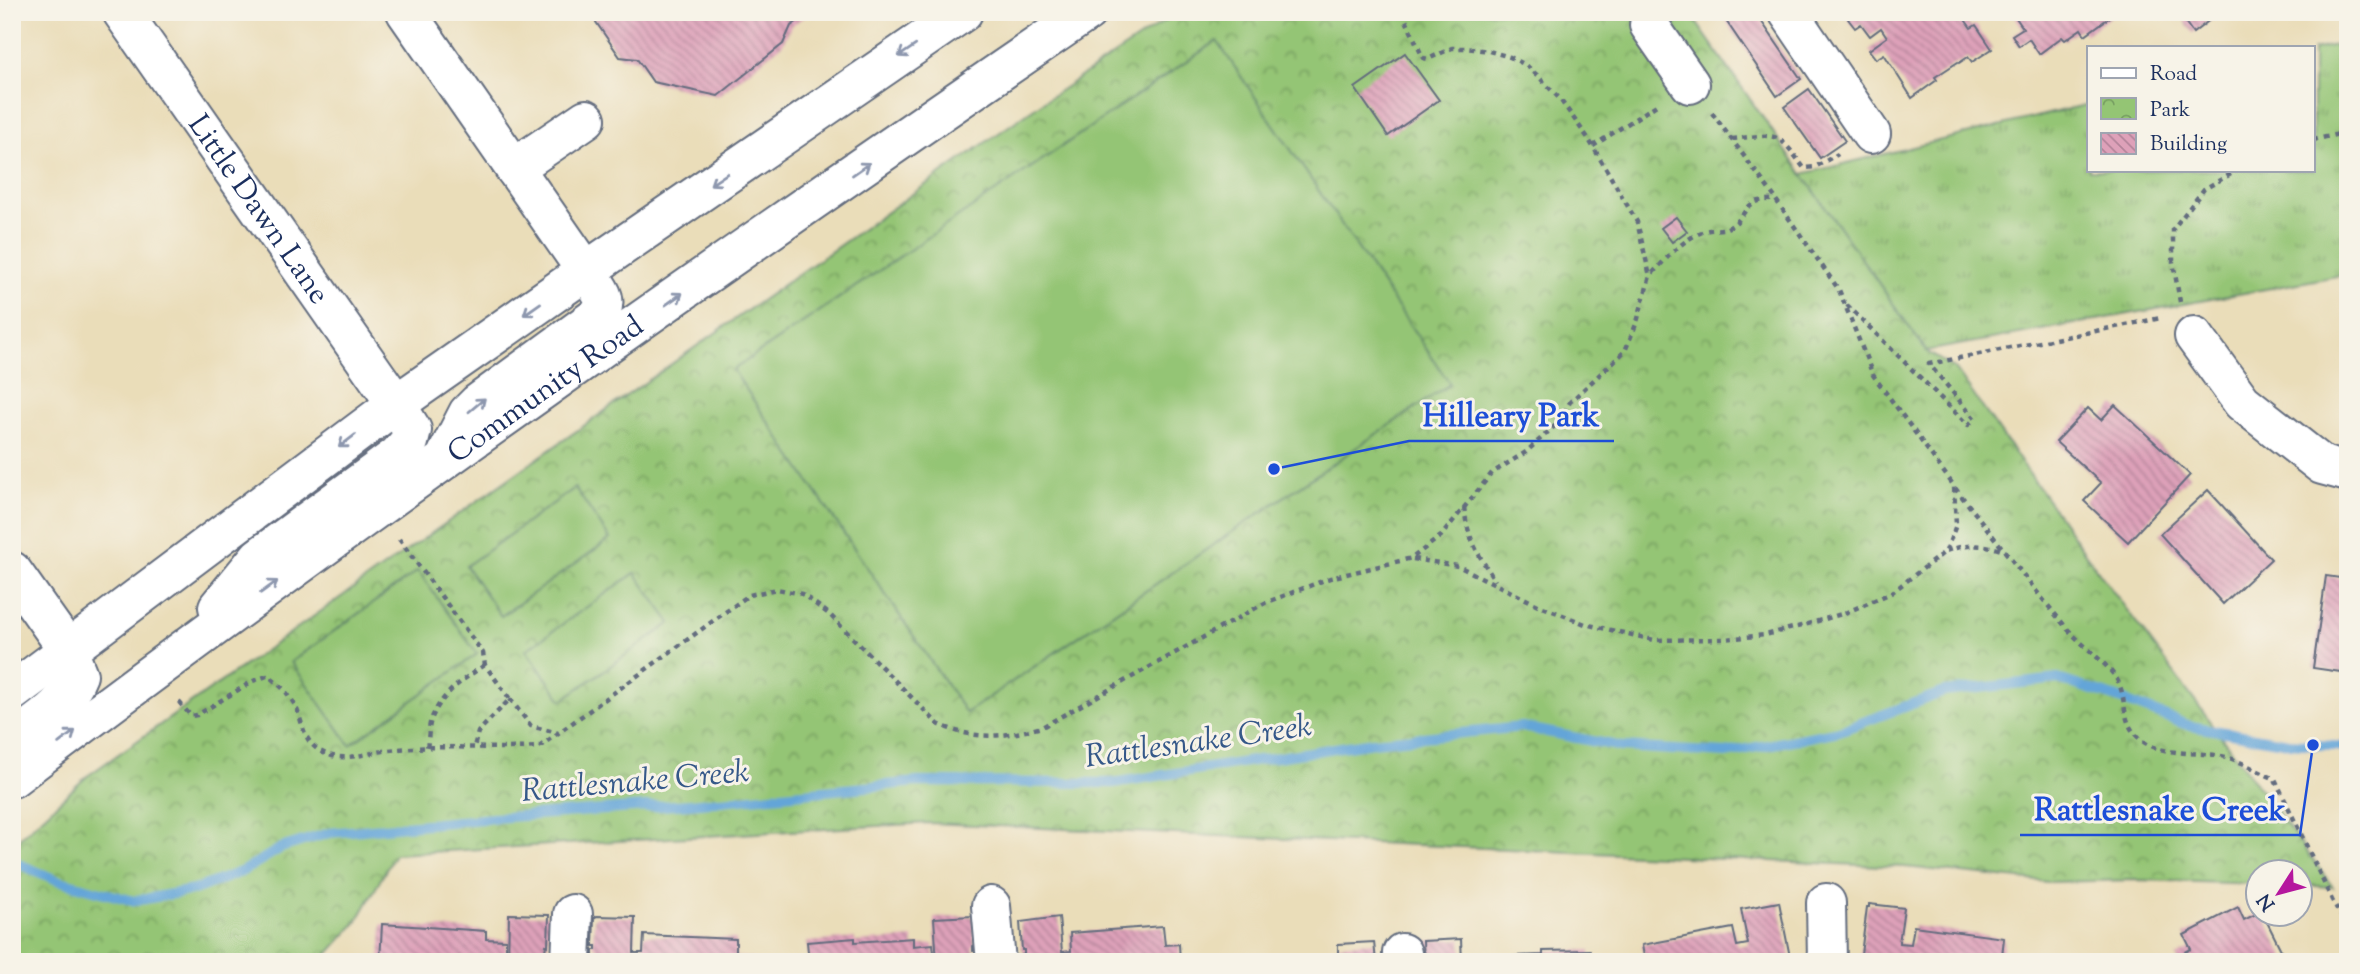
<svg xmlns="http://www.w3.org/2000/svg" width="2360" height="974" viewBox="0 0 2360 974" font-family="'Sorts Mill Goudy',serif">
<defs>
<pattern id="grass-tufts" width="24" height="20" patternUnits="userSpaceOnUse" patternTransform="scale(1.75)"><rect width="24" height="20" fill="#94c574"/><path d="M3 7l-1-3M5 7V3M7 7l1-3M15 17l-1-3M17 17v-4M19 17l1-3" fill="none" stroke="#78a062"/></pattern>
<pattern id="park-crowns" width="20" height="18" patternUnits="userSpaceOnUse" patternTransform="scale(1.75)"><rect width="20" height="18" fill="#94c574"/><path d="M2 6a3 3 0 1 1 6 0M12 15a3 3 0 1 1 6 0" fill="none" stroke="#78a062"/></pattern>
<pattern id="building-back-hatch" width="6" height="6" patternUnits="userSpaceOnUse" patternTransform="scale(1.75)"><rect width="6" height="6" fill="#dea1b9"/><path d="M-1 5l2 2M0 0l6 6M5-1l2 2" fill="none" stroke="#b3849a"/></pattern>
</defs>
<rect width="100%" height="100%" fill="#f7f3e8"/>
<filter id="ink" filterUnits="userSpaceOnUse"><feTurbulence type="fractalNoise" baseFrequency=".0143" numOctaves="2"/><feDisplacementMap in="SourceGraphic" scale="14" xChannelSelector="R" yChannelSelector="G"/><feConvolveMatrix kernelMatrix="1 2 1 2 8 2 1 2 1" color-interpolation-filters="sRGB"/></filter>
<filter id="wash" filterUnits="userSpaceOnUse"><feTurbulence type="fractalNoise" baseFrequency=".00686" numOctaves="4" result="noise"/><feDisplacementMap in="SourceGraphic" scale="28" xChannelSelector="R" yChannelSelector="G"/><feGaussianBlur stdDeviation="1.57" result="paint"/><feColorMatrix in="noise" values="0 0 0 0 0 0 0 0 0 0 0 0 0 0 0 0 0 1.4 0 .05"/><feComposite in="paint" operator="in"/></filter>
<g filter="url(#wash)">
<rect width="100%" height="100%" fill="#eaddb9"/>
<polygon fill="url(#grass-tufts)" stroke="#587a69" stroke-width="2" points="2348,42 2348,274 1926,351 1802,174 2089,104 2089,170 2313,170 2313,50"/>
<polygon fill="url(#park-crowns)" stroke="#587a69" stroke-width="2" points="1178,12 1689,12 1926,351 1956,370 2095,567 2333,887 2301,885 2300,872 2258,872 2258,884 2137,880 2048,882 1905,867 929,823 395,854 356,923 321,962 12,962 12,845 86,777 1040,104"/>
<g fill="#94c574" stroke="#587a69" stroke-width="2">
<polygon points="1217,41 1450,384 966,713 733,370"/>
<polygon points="575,488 610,539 501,616 466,566"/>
<polygon points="418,571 477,654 350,745 291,662"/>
<polygon points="635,573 671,623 562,700 526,650"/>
</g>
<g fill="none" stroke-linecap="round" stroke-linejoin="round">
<polyline stroke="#64a5d8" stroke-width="10" points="12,861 57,880 134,901 194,890 243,871 281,848 329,833 493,818 689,804 918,782 1113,783 1373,742 1522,727 1622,747 1726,753 1839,731 1944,692 2058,679 2114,697 2190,726 2289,743 2348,747"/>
</g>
<g id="blocks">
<g fill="url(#building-back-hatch)">
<polygon points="589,12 811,12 791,26 783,44 718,96 653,82 637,59 620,57"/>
<polygon points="1720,12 1755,12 1801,79 1777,96"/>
<polygon points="1852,12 1964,12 1961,14 1971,28 1976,25 1992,49 1972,62 1968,57 1959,63 1958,62 1935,77 1937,80 1912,98 1884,54 1876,59 1869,50 1887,37 1881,28 1870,36 1861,24 1855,28 1848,19 1854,14"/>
<polygon points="2012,12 2117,12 2085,35 2081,29 2065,40 2062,37 2039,54 2029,39 2019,46 2012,35 2023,28"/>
<polygon points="2178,12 2220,12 2193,33"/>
<polygon points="1405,53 1439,100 1388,136 1355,88"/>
<polygon points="1809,89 1845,141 1820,158 1784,107"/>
<polygon points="1676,217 1687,231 1672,242 1661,228"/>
<polygon points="2115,405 2190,475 2128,542 2084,501 2101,483 2056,442 2088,408 2101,420"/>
<polygon points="2208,490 2271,559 2223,604 2160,534"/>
<polygon points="2326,576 2348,579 2348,673 2313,668"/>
<polygon points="1779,902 1791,962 1645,962 1642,945 1733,928 1737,946 1748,944 1741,909"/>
<polygon points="1869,904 1904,908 1899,943 1911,944 1914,926 2004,938 2002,956 2017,958 2017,962 1860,962 1867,907 1869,907"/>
<polygon points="2238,907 2244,920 2258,913 2263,914 2287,962 2178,962 2176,957 2191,949 2184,935"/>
<polygon points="509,914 549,915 548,946 546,945 545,951 548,951 548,962 508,962"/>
<polygon points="597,916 635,917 634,953 643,953 644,935 736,939 736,957 751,958 751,962 593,962 593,950 596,950 596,946 593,946 594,918"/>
<polygon points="973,916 975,945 973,946 973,951 976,951 977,962 937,962 934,918"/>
<polygon points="1059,917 1062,952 1071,951 1070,933 1163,926 1165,945 1179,944 1180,962 1023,962 1022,955 1024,955 1024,950 1022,950 1020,922"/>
<polygon points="382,924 486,931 486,939 506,940 506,962 380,962"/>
<polygon points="855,938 855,942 913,938 913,946 933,944 935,962 809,962 807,942"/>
<polygon points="1461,939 1462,962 1424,962 1423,941"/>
<polygon points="1374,942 1376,962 1338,962 1338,944"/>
<polygon points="1590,950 1590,962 1484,962 1484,957 1543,955 1543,951"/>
</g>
</g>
</g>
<g filter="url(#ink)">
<use href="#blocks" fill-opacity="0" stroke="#636c7e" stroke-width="2"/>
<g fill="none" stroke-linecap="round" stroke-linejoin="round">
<defs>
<g id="minor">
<path id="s1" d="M122,12L396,404"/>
<polyline points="406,12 586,271"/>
<polyline points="1788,12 1871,134"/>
<polyline points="1649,25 1690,84"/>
<polyline points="514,168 586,119"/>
<polyline points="2194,336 2242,402 2322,465 2348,472"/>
<polyline points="12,571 68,650"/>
<polyline points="1826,903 1827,962"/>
<polyline points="991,906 996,962"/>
<polyline points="1402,953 1403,962"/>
<polyline points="571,962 573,914"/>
</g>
<g id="major">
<path d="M447,454L468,413L478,403L596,317C613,300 597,287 586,271"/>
<polyline points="218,607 259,557 398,455 409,442 412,430 396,404"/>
<polyline points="12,692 396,404 586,271 963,12"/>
<path d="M12,741C37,722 67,705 78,675L68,650"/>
<path id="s2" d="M12,778C363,512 724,260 1087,12"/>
</g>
</defs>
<use href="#minor" stroke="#636c7e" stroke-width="42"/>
<use href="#major" stroke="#636c7e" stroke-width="42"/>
<g stroke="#636c7e" stroke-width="4.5" stroke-dasharray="5 5" stroke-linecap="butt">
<polyline points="1712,113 1776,199"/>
<path d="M1732,139C1779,134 1776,130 1804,168L1815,167L1838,154"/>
<polyline points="2313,140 2348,132"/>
<polyline points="1593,146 1658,104"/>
<polyline points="2180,302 2173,262 2173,229 2204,189 2238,170"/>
<polyline points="1847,305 1968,425 1975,419 1929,364 2161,318"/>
<path d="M1955,488C1992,534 2027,581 2065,626C2080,644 2100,657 2114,675C2128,693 2120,717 2135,734C2156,759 2198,750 2226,757C2243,762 2259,772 2275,779L2332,900L2348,928"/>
<path d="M1464,507C1468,541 1478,553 1495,581"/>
<polyline points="399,539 483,653 485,665 510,699 478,732 474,747"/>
<path d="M1946,551C1966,544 1986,543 2006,552"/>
<path d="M1413,559L1458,566L1538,605L1585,624L1654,640L1724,639L1765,635L1801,626L1845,613L1891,593L1946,551L1956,525L1954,486L1873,375L1839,290L1776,200C1739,198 1750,218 1727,228C1720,230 1712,229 1705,231C1682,239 1666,259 1650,276"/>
<polyline points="510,699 531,726 558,733"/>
<path d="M179,702L191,716L197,715L253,681L267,676C281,684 292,697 298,712C303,726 304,739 317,749C339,765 365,753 389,750C439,744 489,750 539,747L749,595L777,589L802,594L829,614L938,724C975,741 1005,737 1042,727L1265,603L1330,578L1412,558L1441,536L1492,473L1526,452L1558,423L1570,402L1625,351L1637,322L1650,276L1637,222L1588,138L1559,98L1539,77L1526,65L1510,57L1489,51L1466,48H1452L1428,59L1423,58L1406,20"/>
<path d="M427,747C429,739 428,728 431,720C441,694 463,679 485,665"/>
</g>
<use href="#minor" stroke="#fff" stroke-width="38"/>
<use href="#major" stroke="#fff" stroke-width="38"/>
</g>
<defs><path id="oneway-shaft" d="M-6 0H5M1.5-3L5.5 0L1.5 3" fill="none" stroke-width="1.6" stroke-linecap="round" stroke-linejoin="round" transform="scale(1.75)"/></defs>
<g stroke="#8d97ae">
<use href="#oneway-shaft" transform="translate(907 51) rotate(146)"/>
<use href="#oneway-shaft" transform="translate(861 169) rotate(-35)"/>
<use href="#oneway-shaft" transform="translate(719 179) rotate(146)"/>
<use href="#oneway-shaft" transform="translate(674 299) rotate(-35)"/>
<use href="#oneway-shaft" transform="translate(532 309) rotate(145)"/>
<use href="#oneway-shaft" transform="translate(477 405) rotate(-40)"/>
<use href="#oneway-shaft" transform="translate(347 441) rotate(143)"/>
<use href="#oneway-shaft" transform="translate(269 587) rotate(-36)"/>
<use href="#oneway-shaft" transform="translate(67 737) rotate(-37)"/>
</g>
</g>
<g text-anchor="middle" stroke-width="6" stroke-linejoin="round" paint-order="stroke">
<g font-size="30" fill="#1b2f5e" stroke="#f7f3e8">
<text dy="10" stroke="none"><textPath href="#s1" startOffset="240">Little Dawn Lane</textPath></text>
<text dy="10" stroke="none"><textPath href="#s2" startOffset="660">Community Road</textPath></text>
</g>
<g font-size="32" font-style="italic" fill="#355889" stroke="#f7f3e8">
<text transform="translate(1198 740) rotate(-8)" y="11">Rattlesnake Creek</text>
<text transform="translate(635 780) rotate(-5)" y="11">Rattlesnake Creek</text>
</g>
</g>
<path fill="none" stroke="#1d4ed8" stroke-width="2.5" d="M1274 469L1409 441H1614M2313 745L2300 835H2020"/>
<g fill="#1d4ed8" stroke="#f7f3e8" stroke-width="2.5">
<circle cx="1274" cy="469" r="7"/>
<circle cx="2313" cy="745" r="7"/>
</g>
<g font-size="32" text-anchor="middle" font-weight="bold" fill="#1d4ed8" stroke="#f7f3e8" stroke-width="6" stroke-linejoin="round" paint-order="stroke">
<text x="1511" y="426">Hilleary Park</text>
<text x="2160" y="820">Rattlesnake Creek</text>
</g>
<rect width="2360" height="974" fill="none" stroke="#f7f3e8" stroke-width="42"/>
<rect x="2087" y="46" width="228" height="126" fill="#f7f3e8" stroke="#9fa5b1" stroke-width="2"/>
<rect x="2101" y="68" width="35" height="10" fill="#ffffff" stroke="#9fa5b1" stroke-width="2"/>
<text x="2150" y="80" font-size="21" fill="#1b2f5e">Road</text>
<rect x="2101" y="98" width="35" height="21" fill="url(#park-crowns)" stroke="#9fa5b1" stroke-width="2"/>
<text x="2150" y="116" font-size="21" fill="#1b2f5e">Park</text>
<rect x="2101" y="133" width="35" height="21" fill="url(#building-back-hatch)" stroke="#9fa5b1" stroke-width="2"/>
<text x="2150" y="150" font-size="21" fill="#1b2f5e">Building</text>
<g transform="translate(2279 893) rotate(234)"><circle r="33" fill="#f7f3e8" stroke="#9fa5b1" stroke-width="2"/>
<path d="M0-5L12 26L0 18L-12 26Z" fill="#b5179e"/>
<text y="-10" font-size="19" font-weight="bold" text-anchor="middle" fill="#1b2f5e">N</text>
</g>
</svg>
